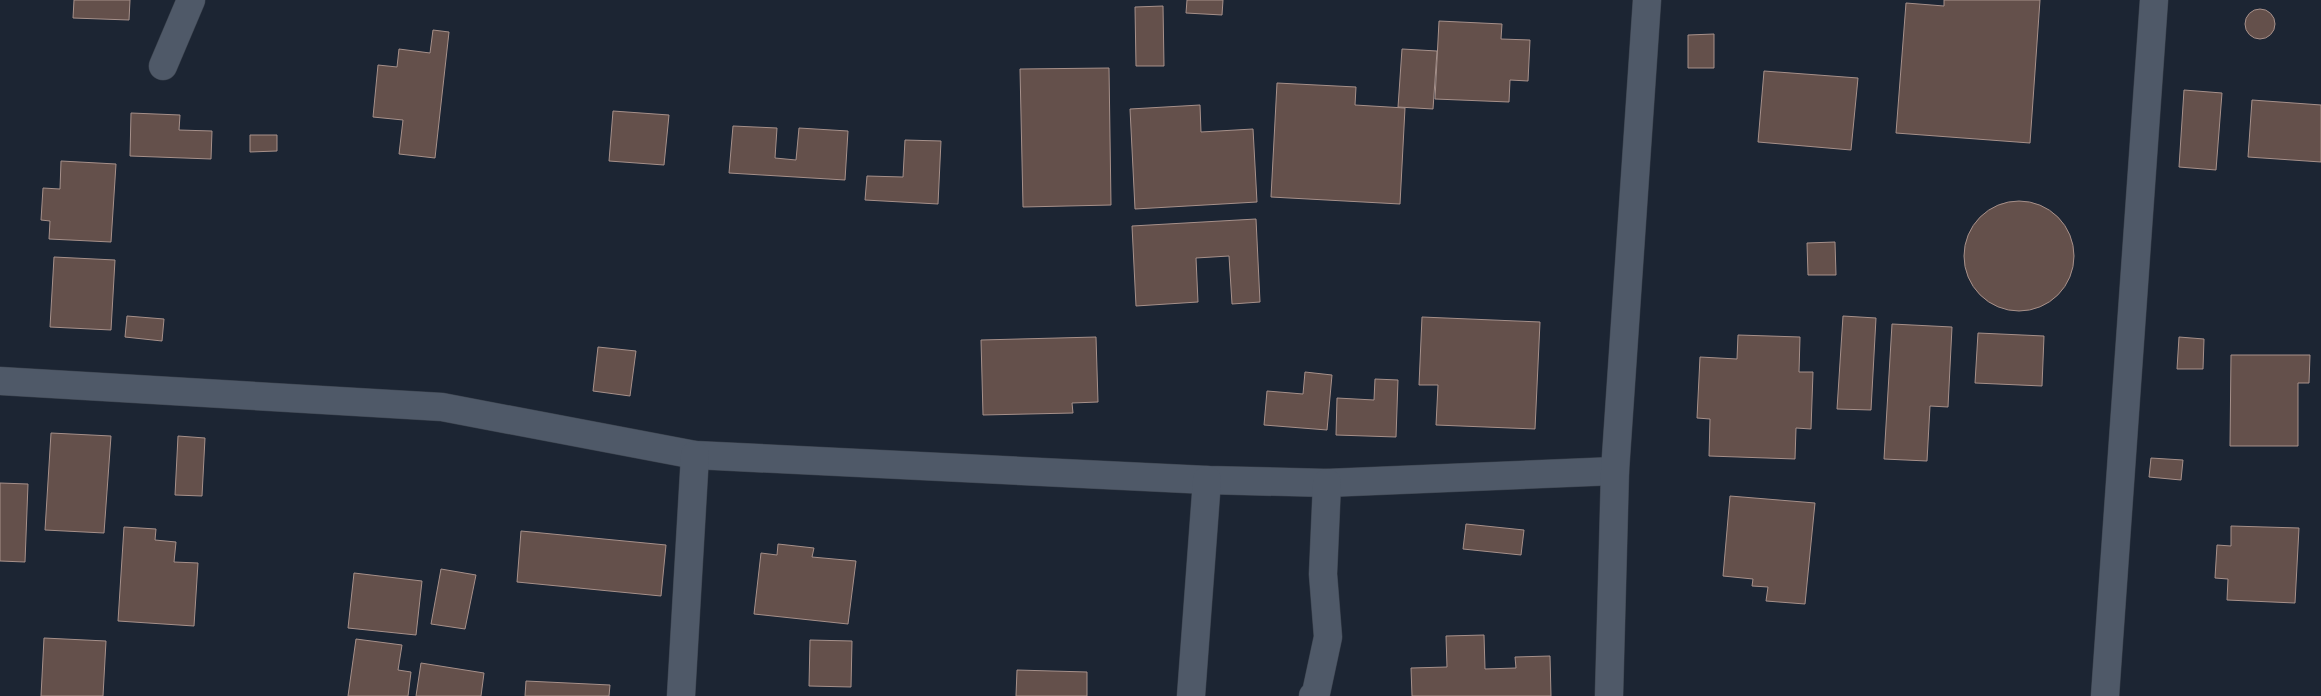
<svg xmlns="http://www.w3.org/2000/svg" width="2321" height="696" viewBox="0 0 2321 696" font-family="Roboto,sans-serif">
<rect width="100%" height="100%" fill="#1c2533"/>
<g fill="#64504b" stroke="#a6908a">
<polygon points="74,0 130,0 129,20 73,18"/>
<polygon points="1187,0 1223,0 1222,15 1186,13"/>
<polygon points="1944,0 2040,0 2030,143 1896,133 1906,3 1944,6"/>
<polygon points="1163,6 1164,66 1136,66 1135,7"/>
<circle cx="2260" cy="24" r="15"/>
<polygon points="1439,21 1502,24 1501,39 1530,40 1528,81 1510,80 1509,102 1435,99"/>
<polygon points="433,30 449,32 435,158 399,154 403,120 373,117 378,65 397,67 399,49 430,53"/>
<polygon points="1714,34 1714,68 1688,68 1688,35"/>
<polygon points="1402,49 1437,51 1433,109 1398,107"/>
<polygon points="1109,68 1111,205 1023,207 1020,69"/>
<polygon points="1764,71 1858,78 1851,150 1758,142"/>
<polygon points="1277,83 1356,87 1355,105 1405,108 1400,204 1271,197"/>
<polygon points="2184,90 2222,93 2216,170 2179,167"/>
<polygon points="2252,100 2321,105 2321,162 2248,157"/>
<polygon points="1200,105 1201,132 1253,129 1257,202 1135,209 1130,109"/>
<polygon points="613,111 669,115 664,165 609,161"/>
<polygon points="131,113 180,115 179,130 212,131 211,159 130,156"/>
<polygon points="733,126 777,128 775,158 796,160 799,128 848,131 845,180 729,173"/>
<polygon points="250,135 277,135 277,151 250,152"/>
<polygon points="905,140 941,141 938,204 865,200 867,176 903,177"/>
<polygon points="61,161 116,164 111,242 49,239 50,221 41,220 43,188 60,189"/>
<circle cx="2019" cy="256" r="55"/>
<polygon points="1256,219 1260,302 1232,304 1229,256 1196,258 1198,302 1136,306 1132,226"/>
<polygon points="1835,242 1836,275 1808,275 1807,243"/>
<polygon points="54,257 115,260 111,330 50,327"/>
<polygon points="127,316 164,319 162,341 125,337"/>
<polygon points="1843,316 1876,318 1871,410 1837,409"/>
<polygon points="1422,317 1540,322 1535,429 1436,425 1438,385 1419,385"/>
<polygon points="1892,324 1952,327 1948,407 1930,406 1927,461 1884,459"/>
<polygon points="1978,333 2044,336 2042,386 1975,383"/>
<polygon points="1738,335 1800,337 1799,372 1813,372 1811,429 1796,428 1795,459 1709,456 1710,419 1697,418 1700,357 1737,359"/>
<polygon points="1096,337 1098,402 1072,403 1073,413 983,415 981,340"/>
<polygon points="2179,337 2204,339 2203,369 2177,369"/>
<polygon points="598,347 636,351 630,396 593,391"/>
<polygon points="2231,355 2310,355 2309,383 2298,383 2298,446 2230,446"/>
<polygon points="1305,372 1332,375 1327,430 1264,425 1267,391 1303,394"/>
<polygon points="1375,379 1398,380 1396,437 1336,435 1337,398 1374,400"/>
<polygon points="51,433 111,436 104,533 45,530"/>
<polygon points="178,436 205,438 202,496 175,495"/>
<polygon points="2151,458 2183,460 2181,480 2149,477"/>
<polygon points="0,483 28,484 25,562 0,561"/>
<polygon points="1730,496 1815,503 1805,604 1766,601 1768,587 1752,586 1753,579 1723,576"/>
<polygon points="1466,524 1524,530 1521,555 1463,549"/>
<polygon points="2231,526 2299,528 2295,603 2227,600 2228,579 2215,578 2217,545 2231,546"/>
<polygon points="124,527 156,529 155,540 176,542 174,562 198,563 194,626 118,621"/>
<polygon points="521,531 666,545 661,596 517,582"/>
<polygon points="778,544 814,548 812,557 856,561 848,624 754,614 761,553 777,555"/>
<polygon points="441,569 476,575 465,629 431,624"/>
<polygon points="354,573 422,581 416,635 348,628"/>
<polygon points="1484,635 1485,669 1516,668 1515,657 1550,656 1551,696 1412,696 1411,668 1447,667 1446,636"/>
<polygon points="44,638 106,641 103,696 41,696"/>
<polygon points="356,639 402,645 398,670 411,672 408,696 348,696"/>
<polygon points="810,640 852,641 851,687 809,686"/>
<polygon points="421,663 484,673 481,696 416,696"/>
<polygon points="1017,670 1087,672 1087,696 1016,696"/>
<polygon points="526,681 610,685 609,696 525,696"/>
</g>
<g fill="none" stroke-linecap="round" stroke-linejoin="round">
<defs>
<g id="minor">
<polyline points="163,66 191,0"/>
<polyline points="0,381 442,407 695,455 1207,480 1327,483 1615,471"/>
<polyline points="681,696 695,455"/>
<polyline points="1191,696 1207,480"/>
<polyline points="1313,696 1316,693 1328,637 1323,574 1327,483"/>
<polyline points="1609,696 1615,471 1647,0"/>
<polyline points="2105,696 2154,0"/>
</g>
</defs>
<use href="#minor" stroke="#3a414c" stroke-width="29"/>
<use href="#minor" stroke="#4f5968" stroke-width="28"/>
</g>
</svg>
